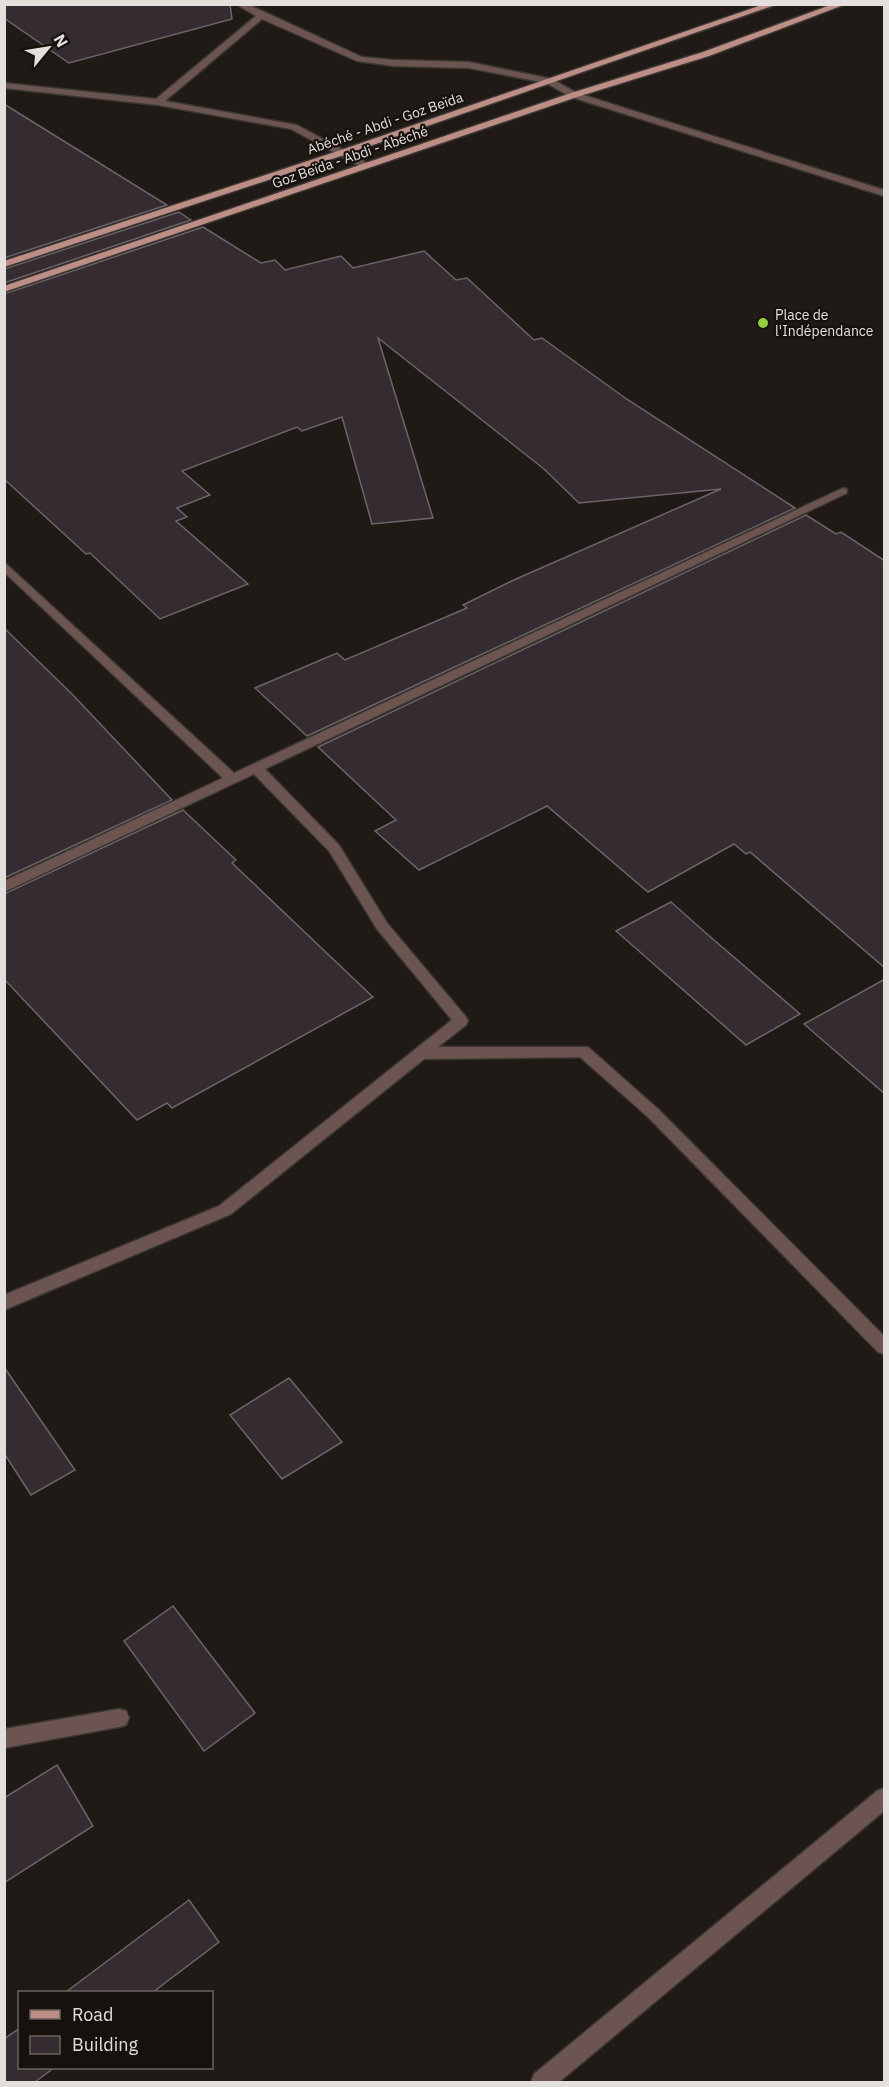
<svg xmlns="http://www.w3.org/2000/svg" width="889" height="2087" viewBox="0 0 889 2087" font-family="'IBM Plex Sans',sans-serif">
<rect width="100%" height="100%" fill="#201a16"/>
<g fill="#342c30" stroke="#6c6468" stroke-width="1.5">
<polygon points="4,4 230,4 232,19 69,63 4,18"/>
<polygon points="4,104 167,205 4,258"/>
<polygon points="179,212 191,220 4,283 4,269"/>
<polygon points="203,227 261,263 275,260 285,270 341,256 353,268 424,251 456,280 467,278 534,340 542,338 628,400 795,508 307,736 255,688 337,653 345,660 467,608 463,605 516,579 721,489 579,503 544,469 378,338 433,518 372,524 342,417 302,431 297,427 182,471 210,495 177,508 187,517 176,521 248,584 160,619 90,553 86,554 4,479 4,294"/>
<polygon points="806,515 836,534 841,532 885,561 885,968 750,852 746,854 734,844 648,892 547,806 419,870 375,831 396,820 318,747"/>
<polygon points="4,628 72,694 172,800 4,878"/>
<polygon points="183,810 236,860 232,863 373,997 172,1108 167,1103 137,1120 4,979 4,894"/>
<polygon points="671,902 707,934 800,1014 746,1045 616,931"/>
<polygon points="885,979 885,1094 804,1024"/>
<polygon points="4,1367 75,1470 31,1495 4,1453"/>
<polygon points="289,1378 342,1442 282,1479 230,1415"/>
<polygon points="173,1606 255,1713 204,1751 124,1641"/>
<polygon points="57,1765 93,1826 4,1883 4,1798"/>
<polygon points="189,1900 219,1942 153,1992 66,1992"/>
<polygon points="20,2028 20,2067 55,2067 35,2082 4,2082 4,2039"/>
</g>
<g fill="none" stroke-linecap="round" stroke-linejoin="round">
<defs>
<g id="minor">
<polygon points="236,4 247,4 362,57 394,60 469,62 552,79 577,93 884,190 884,196 571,97 546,83 469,68 394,66 357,61 262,19 165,101 297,125 369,164 369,168 363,168 291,129 158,105 4,88 4,83 156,99 256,16"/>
<polygon points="843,488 847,489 847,493 265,769 339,845 387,923 466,1017 468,1021 466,1025 438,1047 588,1047 658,1109 884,1336 884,1354 878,1352 648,1117 580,1057 424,1059 231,1214 4,1310 4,1295 219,1206 452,1020 377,929 329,851 254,774 4,892 4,881 223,778 4,572 4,562 234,773"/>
<polygon points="119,1709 126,1711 129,1718 126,1725 119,1727 4,1748 4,1729"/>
<polygon points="884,1788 884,1811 559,2082 531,2082 534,2074 877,1791"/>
</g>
<g id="major">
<polygon points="765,4 778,4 344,155 4,267 4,261 338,151"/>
<polygon points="833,4 846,4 709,56 577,97 4,292 4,286 571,93 703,52"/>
</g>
</defs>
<use href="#minor" stroke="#3b3632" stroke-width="3"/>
<use href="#major" stroke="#3b3632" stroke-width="3"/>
<use href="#minor" fill="#6c5551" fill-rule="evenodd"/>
<use href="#major" fill="#bd8e86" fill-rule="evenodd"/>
</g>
<circle fill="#94cc3c" stroke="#17110d" stroke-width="2" cx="763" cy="323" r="6"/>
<g text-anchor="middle" stroke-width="4.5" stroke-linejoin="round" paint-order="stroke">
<g font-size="14" fill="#e3dfdc" stroke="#17110d">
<text transform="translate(385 123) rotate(-19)" y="5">Abéché - Abdi - Goz Beïda</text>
<text transform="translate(350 157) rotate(-19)" y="5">Goz Beïda - Abdi - Abéché</text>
</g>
<g font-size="14" fill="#e3dfdc" stroke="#17110d" text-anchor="start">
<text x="775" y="320">Place de<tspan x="775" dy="16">l'Indépendance</tspan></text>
</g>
</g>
<rect width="889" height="2087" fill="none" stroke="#e3dfdc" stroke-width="12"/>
<rect x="18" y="1991" width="195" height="78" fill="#17110d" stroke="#696360" stroke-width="1.5"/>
<rect x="30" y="2010" width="30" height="9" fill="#bd8e86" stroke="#696360" stroke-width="1.5"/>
<text x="72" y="2021" font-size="18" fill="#e3dfdc">Road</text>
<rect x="30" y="2036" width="30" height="18" fill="#342c30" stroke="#696360" stroke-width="1.5"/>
<text x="72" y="2051" font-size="18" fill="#e3dfdc">Building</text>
<g transform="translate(48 48) rotate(60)" stroke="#17110d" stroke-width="4.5" paint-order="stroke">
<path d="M0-4.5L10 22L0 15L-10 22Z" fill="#e3dfdc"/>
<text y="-9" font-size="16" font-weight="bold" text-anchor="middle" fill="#e3dfdc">N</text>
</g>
</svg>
